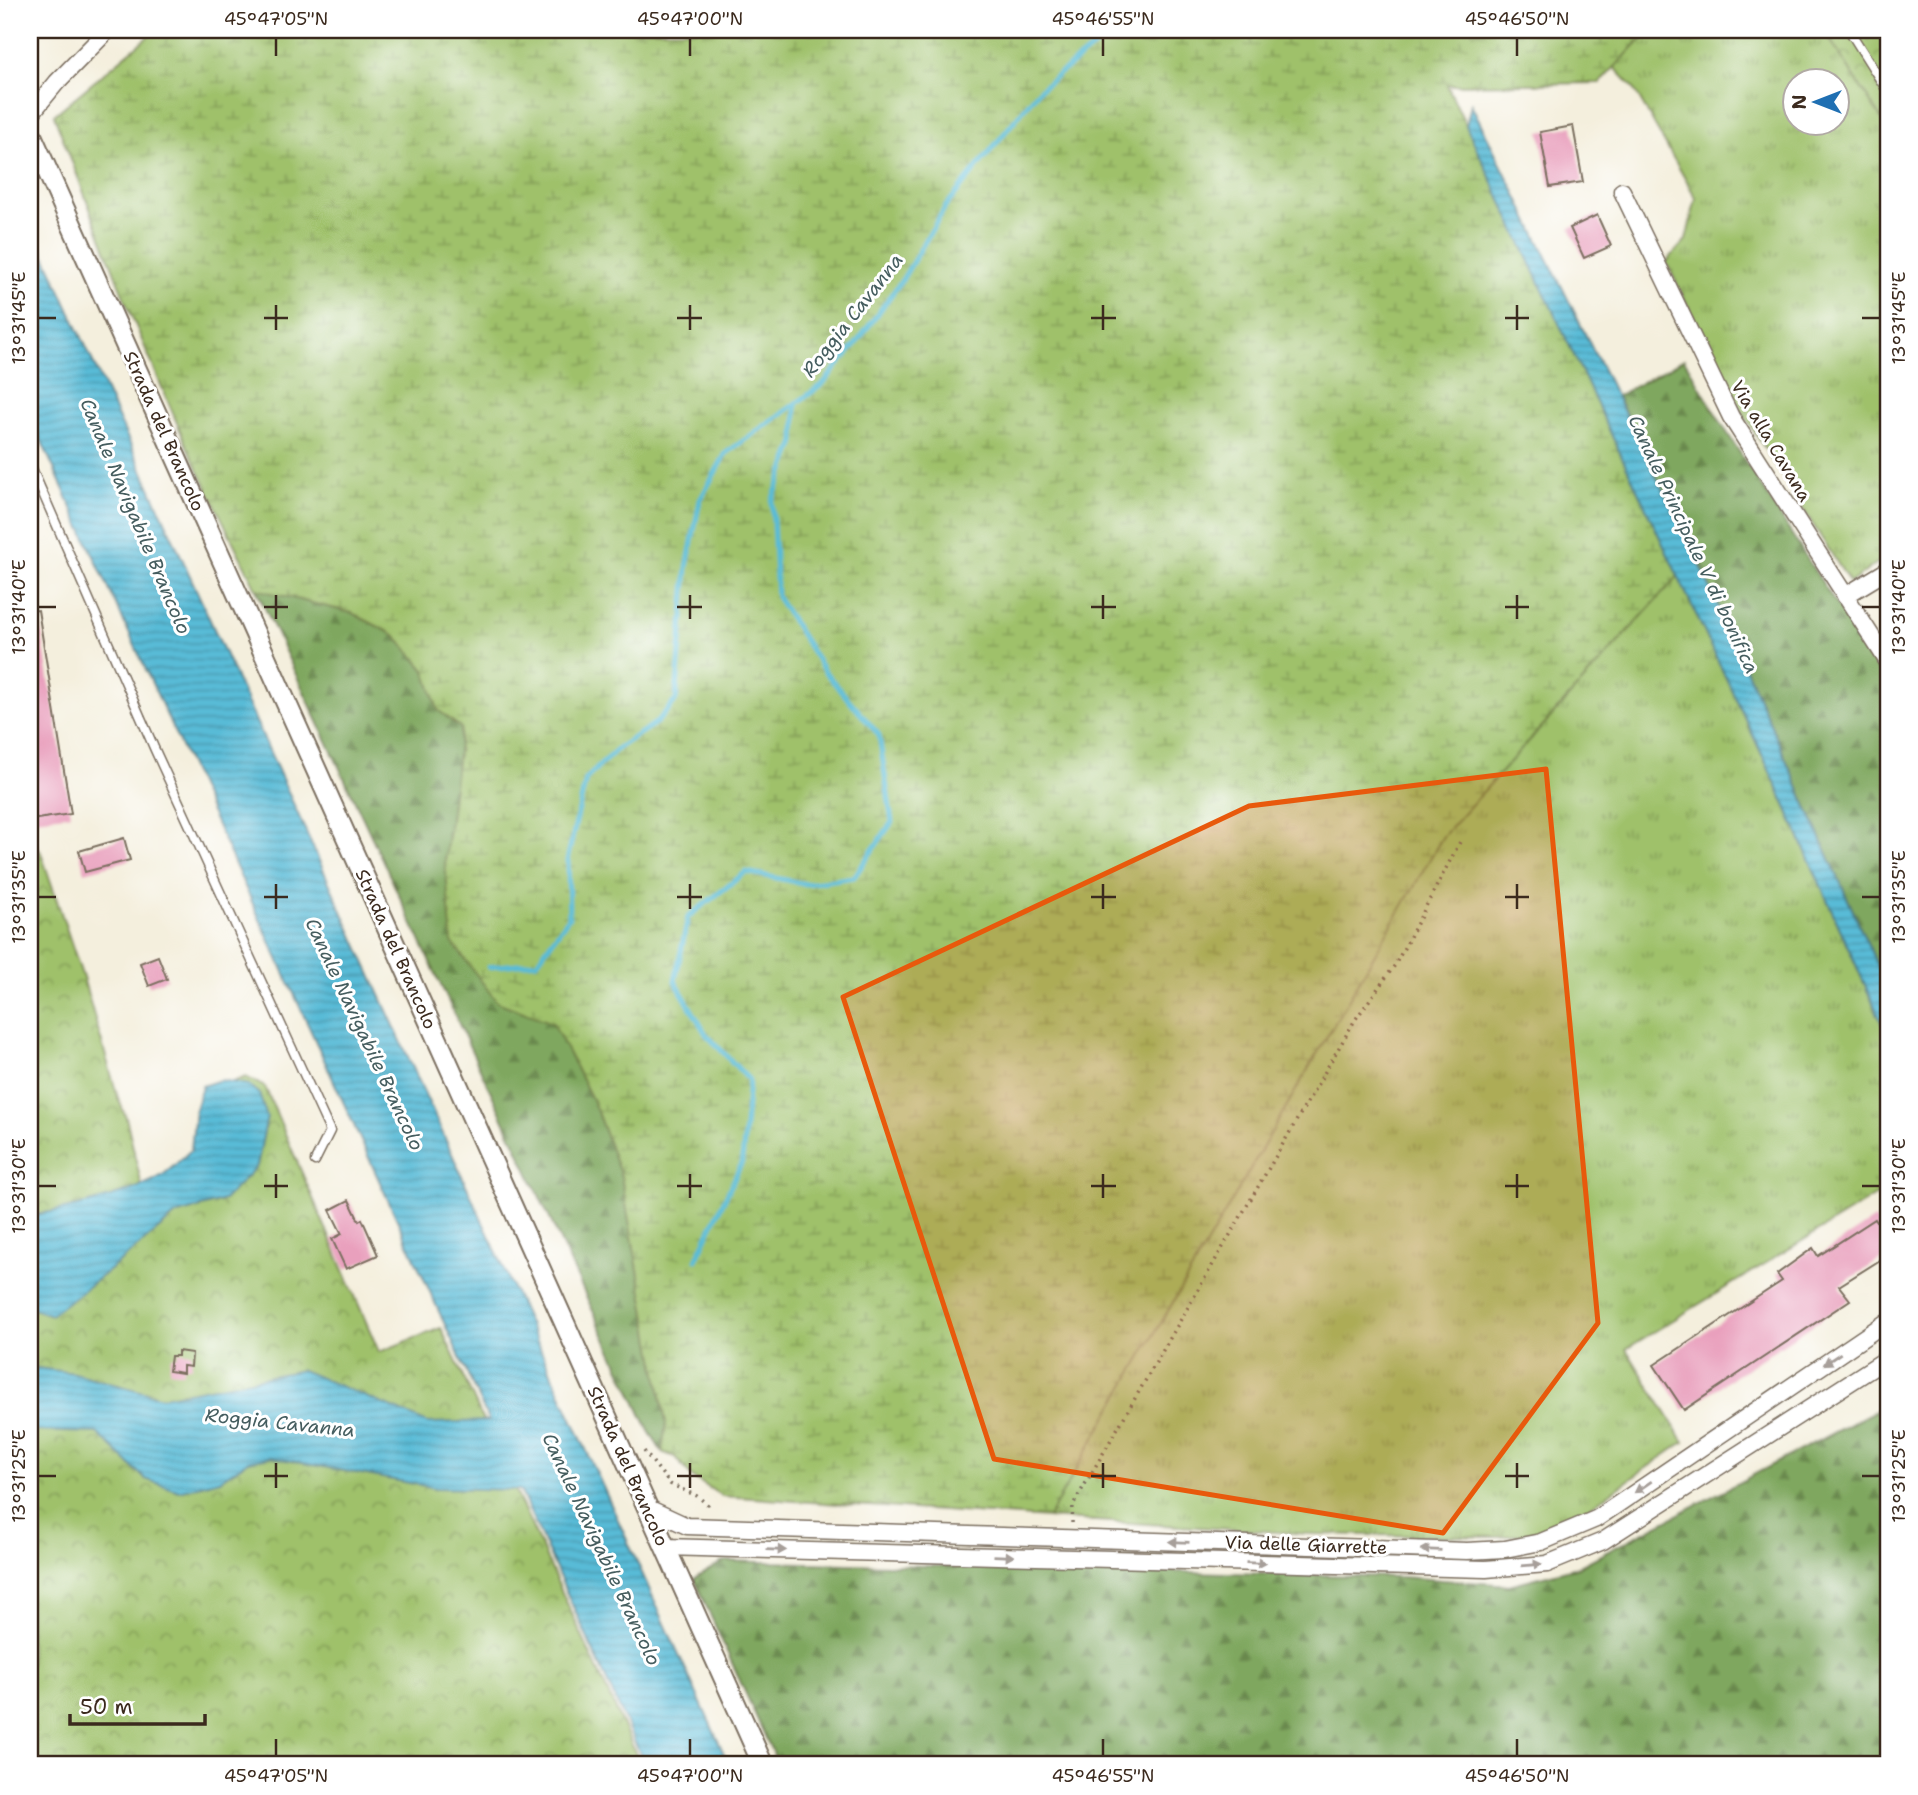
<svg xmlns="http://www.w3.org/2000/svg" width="1918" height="1795" viewBox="0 0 1918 1795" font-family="'Shantell Sans',sans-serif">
<defs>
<pattern id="grass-tufts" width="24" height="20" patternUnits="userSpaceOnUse" patternTransform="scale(1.75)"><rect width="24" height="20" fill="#9fc16a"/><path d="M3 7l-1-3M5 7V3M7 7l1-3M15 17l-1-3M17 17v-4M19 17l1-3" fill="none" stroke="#839d57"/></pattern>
<pattern id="forest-firs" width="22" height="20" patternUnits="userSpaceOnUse" patternTransform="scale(1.75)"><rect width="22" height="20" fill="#7fa75e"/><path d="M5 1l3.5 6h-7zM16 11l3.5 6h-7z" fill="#69884d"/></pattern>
<pattern id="wetland-marsh" width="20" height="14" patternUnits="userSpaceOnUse" patternTransform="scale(1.75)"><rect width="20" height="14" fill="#9fc16a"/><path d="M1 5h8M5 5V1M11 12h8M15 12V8" fill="none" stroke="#839d57"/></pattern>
<pattern id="park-crowns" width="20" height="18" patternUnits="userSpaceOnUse" patternTransform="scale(1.75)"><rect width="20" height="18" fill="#9fc16a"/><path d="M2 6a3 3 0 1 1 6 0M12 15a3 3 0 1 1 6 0" fill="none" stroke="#839d57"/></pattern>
<pattern id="water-rules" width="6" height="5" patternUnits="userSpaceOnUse" patternTransform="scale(1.75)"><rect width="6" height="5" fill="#58bbd7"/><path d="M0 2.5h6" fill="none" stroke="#4a98ae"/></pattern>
</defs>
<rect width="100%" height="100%" fill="#fff"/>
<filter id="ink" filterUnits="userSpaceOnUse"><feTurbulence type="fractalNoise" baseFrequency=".0143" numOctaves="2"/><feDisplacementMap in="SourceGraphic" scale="14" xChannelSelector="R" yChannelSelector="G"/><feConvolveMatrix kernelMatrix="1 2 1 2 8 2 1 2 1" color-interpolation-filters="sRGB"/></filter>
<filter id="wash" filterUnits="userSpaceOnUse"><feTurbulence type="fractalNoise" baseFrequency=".00686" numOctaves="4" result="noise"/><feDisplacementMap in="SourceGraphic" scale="28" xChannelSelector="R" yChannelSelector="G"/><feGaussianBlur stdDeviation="1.57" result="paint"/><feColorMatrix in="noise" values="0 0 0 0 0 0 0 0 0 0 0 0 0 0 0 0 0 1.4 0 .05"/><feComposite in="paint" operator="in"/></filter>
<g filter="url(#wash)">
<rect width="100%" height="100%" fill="#f4efdd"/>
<g fill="url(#grass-tufts)" stroke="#6d7644" stroke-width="2" fill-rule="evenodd">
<path d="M1655,30H1824L1888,129V555L1850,583L1743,414L1666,262L1686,240L1696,198L1633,87L1614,67L1635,45ZM1796,80H1838V122H1796Z"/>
<polygon points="1678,576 1775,782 1888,1037 1888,1211 1877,1195 1626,1349 1684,1442 1590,1507 1535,1533 1499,1537 1310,1534 1048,1518 1443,836"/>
</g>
<g fill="url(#forest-firs)" stroke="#5d683e" stroke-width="2">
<polygon points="1684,359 1721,423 1888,686 1888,990 1699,563 1617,396"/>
<polygon points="256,589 352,613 395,635 425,670 438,710 461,728 445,861 497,1002 553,1023 593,1101 621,1176 666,1423 662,1452 649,1431"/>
<polygon points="1888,1404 1888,1765 778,1765 694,1579 724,1561 1402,1577 1509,1585 1578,1567"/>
</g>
<polygon fill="url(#wetland-marsh)" stroke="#6d7644" stroke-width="2" points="156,30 1654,30 1639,41 1600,83 1447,85 1678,576 1443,836 1048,1518 722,1496 692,1477 675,1457 662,1452 666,1423 621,1176 593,1101 553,1023 497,1002 452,942 445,861 461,728 438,710 425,670 395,635 352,613 256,589 188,449 127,305 54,115"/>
<g fill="url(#park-crowns)" stroke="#6d7644" stroke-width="2">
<polygon points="1824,30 1888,30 1888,129"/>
<polygon points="35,842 41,853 83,978 118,1098 126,1117 143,1191 186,1177 230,1083 246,1077 265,1087 379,1352 441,1328 641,1765 30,1765 30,843"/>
</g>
<g fill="url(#water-rules)" stroke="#4a727a" stroke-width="2">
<polygon points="1471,104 1699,563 1888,990 1888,1037 1775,782 1466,126"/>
<polygon points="30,223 729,1765 645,1765 520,1490 436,1488 270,1457 248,1461 220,1480 179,1491 145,1479 97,1433 30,1431 30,1367 74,1373 162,1397 302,1370 428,1423 489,1421 30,416"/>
<path d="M220,1080L249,1085L259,1094L267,1117L257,1166L224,1200L176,1215L116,1265L51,1315L30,1308V1216C70,1208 115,1199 152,1181C167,1174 179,1161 191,1150L195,1110L202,1086Z"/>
</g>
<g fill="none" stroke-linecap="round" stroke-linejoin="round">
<g stroke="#58bbd7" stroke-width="5">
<polyline points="489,967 537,962 569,917 568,856 586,779 618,748 657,722 676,700 687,567 700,500 726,453 822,385 855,345 902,280 946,206 1039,90 1115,30"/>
<polyline points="696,1260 742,1162 749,1080 706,1034 675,981 688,917 746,872 806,884 854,877 892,822 879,735 825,672 777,597 772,501 795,442 796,404"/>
</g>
</g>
<g id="blocks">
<g fill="#e9a0bd">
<polygon points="1573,126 1583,182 1550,187 1540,132"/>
<polygon points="1597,215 1611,246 1584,258 1570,228"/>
<polygon points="38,610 71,814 30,820 30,611"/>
<polygon points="124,838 130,860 85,872 79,851"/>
<polygon points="158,956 167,979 149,986 140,963"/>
<polygon points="349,1200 359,1221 362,1219 378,1255 346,1269 332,1239 342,1234 330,1210"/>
<polygon points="1875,1219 1888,1239 1888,1255 1839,1286 1850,1300 1684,1410 1654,1365 1782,1281 1777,1274 1813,1248 1818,1256"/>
<polygon points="178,1351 192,1353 191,1367 183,1366 183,1373 169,1371 171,1356 178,1356"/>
</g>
</g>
</g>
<g filter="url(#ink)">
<use href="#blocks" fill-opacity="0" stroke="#7c6f61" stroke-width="2"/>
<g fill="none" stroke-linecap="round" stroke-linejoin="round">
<defs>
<g id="service">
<polyline points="1849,30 1888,92"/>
<polyline points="30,464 155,750 330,1131 315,1161"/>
</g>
<g id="minor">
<polyline points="30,115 57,82 108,30"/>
<polyline points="1622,191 1731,417 1888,662"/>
<polyline points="1845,596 1888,570"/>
<polyline points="646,1507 687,1526 1467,1551 1505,1549 1541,1542 1596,1519 1888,1321"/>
<polyline points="664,1547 1486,1569 1547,1564 1603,1541 1888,1358"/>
</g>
<polyline id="tertiary" points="30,132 763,1765"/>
</defs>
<use href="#service" stroke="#7c6f61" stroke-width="11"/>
<use href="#minor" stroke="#7c6f61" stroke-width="19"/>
<use href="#tertiary" stroke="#7c6f61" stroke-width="23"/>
<g stroke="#7c6f61" stroke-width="3.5" stroke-dasharray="2 5" stroke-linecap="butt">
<polyline points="644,1451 670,1484 697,1496 708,1505 708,1509"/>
<polyline points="1072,1523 1073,1505 1355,1020 1395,965 1461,840"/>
</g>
<use href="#service" stroke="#fff" stroke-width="8"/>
<use href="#minor" stroke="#fff" stroke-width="16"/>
<use href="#tertiary" stroke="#fff" stroke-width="19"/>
</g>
<defs><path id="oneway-solid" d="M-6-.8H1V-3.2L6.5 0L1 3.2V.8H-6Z" transform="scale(1.75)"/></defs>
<g fill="#a79f9a">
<use href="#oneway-solid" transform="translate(1832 1359) rotate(146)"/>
<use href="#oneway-solid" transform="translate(1643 1487) rotate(146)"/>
<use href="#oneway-solid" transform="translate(1179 1542) rotate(-178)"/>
<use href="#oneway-solid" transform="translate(776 1550) rotate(2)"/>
<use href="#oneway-solid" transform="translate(1431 1550) rotate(-178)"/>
<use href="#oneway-solid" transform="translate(1004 1556) rotate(2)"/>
<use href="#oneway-solid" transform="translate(1256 1563) rotate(2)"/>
<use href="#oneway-solid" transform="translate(1532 1565) rotate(-5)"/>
</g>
</g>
<path fill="#e8590c" fill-opacity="0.2" stroke="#e8590c" stroke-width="5" stroke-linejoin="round" d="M1546,769L1598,1323L1443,1533L994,1459L843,997L1249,806Z"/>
<path fill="none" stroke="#3b2a1e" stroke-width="2.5" d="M276,38V56M690,38V56M1103,38V56M1517,38V56M276,305V330M690,305V330M1103,305V330M1517,305V330M38,318H56M264,318H288M677,318H702M1091,318H1116M1505,318H1529M1862,318H1880M276,595V619M690,595V619M1103,595V619M1517,595V619M38,607H56M264,607H288M677,607H702M1091,607H1116M1505,607H1529M1862,607H1880M276,884V909M690,884V909M1103,884V909M1517,884V909M38,897H56M264,897H288M677,897H702M1091,897H1116M1505,897H1529M1862,897H1880M276,1174V1198M690,1174V1198M1103,1174V1198M1517,1174V1198M38,1186H56M264,1186H288M677,1186H702M1091,1186H1116M1505,1186H1529M1862,1186H1880M276,1463V1488M690,1463V1488M1103,1463V1488M1517,1463V1488M38,1476H56M264,1476H288M677,1476H702M1091,1476H1116M1505,1476H1529M1862,1476H1880M276,1739V1756M690,1739V1756M1103,1739V1756M1517,1739V1756"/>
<g text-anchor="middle" stroke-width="6" stroke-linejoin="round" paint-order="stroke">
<g font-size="18" fill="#3b2a1e" stroke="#fff">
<text transform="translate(164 431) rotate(66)" y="6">Strada del Brancolo</text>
<text transform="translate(1771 441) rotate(59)" y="6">Via alla Cavana</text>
<text transform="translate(396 949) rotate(66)" y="6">Strada del Brancolo</text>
<text transform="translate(628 1466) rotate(66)" y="6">Strada del Brancolo</text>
<text transform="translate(1306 1545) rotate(2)" y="6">Via delle Giarrette</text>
</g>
<g font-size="19" font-style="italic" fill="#455d5f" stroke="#fff">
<text transform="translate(852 315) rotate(-52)" y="7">Roggia Cavanna</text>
<text transform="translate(136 516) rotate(67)" y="7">Canale Navigabile Brancolo</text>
<text transform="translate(1694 544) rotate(65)" y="7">Canale Principale V di bonifica</text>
<text transform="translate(365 1034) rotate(65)" y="7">Canale Navigabile Brancolo</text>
<text transform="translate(280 1422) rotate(6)" y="7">Roggia Cavanna</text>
<text transform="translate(602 1549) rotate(65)" y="7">Canale Navigabile Brancolo</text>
</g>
</g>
<rect width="1918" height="1795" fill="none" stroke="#fff" stroke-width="77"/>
<g transform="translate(1816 102) rotate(270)"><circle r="33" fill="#ffffff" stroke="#b1aaa5" stroke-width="2"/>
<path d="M0-5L12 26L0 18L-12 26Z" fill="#1f6fb2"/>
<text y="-10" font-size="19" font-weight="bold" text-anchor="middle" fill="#3b2a1e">N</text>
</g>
<path d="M70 1714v10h135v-10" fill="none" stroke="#3b2a1e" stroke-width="3.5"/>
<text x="80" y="1714" font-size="21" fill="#3b2a1e" stroke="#ffffff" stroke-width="5" paint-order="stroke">50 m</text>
<rect x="38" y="38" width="1842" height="1718" fill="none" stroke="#3b2a1e" stroke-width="2.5"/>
<g font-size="18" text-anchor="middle" fill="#3b2a1e">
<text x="276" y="25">45°47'05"N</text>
<text x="690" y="25">45°47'00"N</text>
<text x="1103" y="25">45°46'55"N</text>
<text x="1517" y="25">45°46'50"N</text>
<text transform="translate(1899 318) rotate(-90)" y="6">13°31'45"E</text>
<text transform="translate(19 318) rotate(-90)" y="6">13°31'45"E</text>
<text transform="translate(1899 607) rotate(-90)" y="6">13°31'40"E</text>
<text transform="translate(19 607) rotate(-90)" y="6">13°31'40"E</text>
<text transform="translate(1899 897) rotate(-90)" y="6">13°31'35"E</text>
<text transform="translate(19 897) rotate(-90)" y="6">13°31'35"E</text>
<text transform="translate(1899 1186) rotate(-90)" y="6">13°31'30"E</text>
<text transform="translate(19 1186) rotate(-90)" y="6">13°31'30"E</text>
<text transform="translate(1899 1476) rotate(-90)" y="6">13°31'25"E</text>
<text transform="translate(19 1476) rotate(-90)" y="6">13°31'25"E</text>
<text x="276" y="1782">45°47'05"N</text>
<text x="690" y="1782">45°47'00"N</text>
<text x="1103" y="1782">45°46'55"N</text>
<text x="1517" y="1782">45°46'50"N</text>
</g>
</svg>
